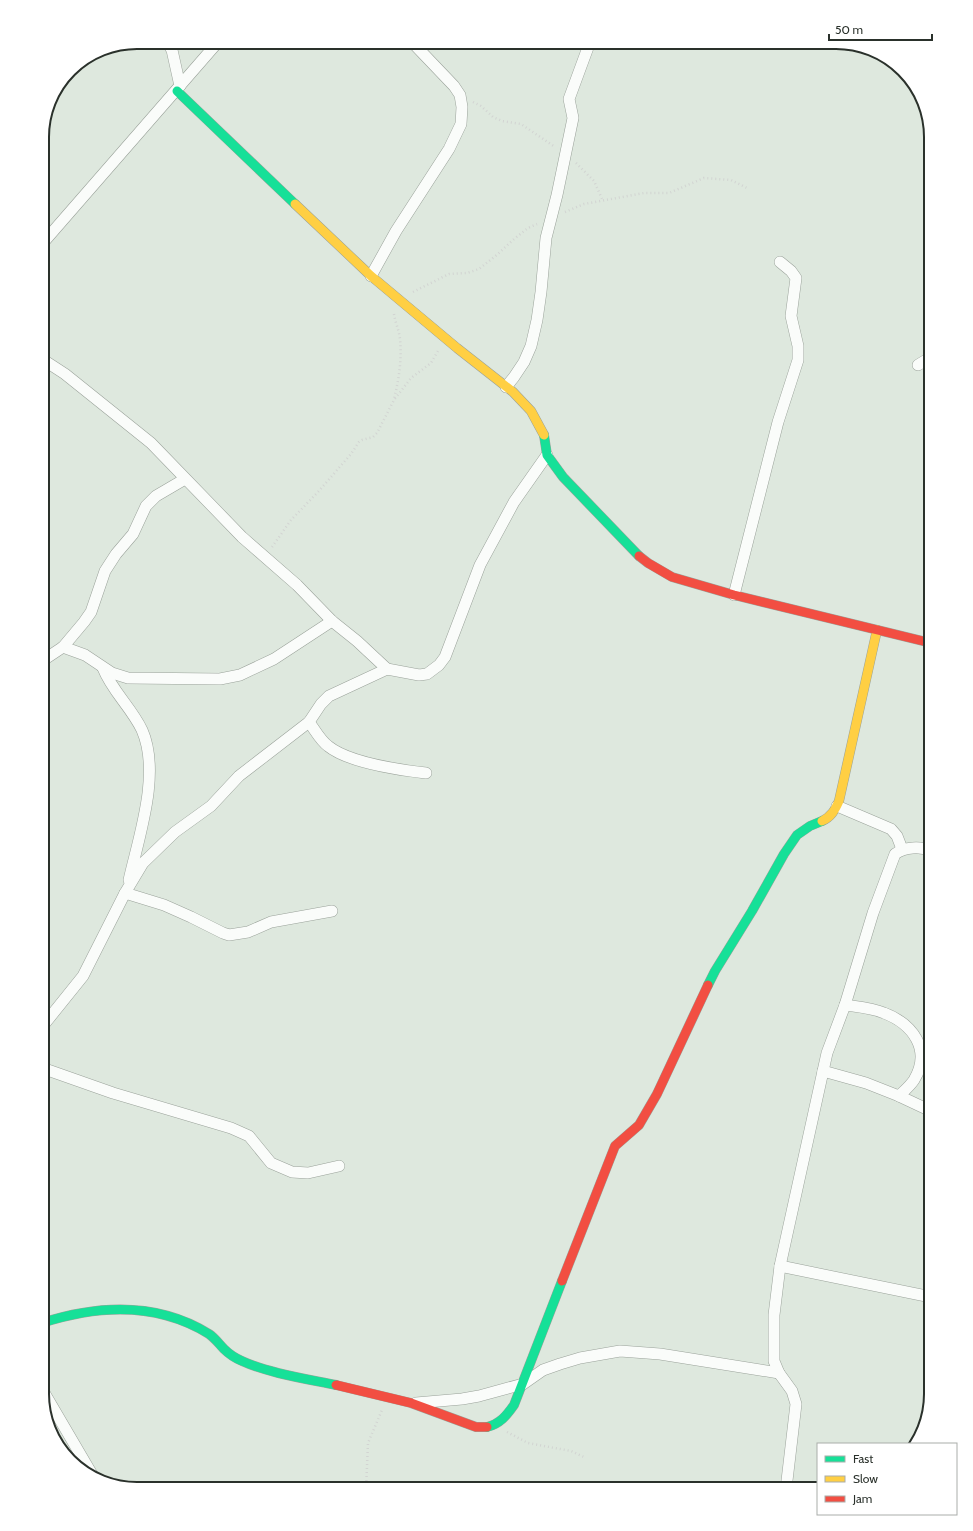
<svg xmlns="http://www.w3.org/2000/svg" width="973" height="1531" viewBox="0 0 973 1531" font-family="Cabin,sans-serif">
<rect width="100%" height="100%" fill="#dee8de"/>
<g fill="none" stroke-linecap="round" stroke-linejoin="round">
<defs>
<g id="street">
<polyline points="167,42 216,44"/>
<polyline points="167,42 172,50 180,86"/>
<polyline points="42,244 218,42"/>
<polyline points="371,276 396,231 449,149 461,124 462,107 460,95 454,86 412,42"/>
<polyline points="42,359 65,374 151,443 242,537 297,585 332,621 357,641 387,669"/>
<polyline points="918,365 931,357"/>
<polyline points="506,387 514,377 524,362 531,346 537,320 541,292 546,238 557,195 573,118 569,99 590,42"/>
<polyline points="734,595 778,422 798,360 798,346 791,316 796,278 791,271 780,262"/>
<polyline points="63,647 85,655 112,673 128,678 220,679 240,675 274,659 332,621"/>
<polyline points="42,661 63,647 84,622 91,612 105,571 116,554 133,534 146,506 156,496 185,479"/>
<path d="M103,668C112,691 131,707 142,730C161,773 139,836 129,880"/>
<path d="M309,722C315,730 320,740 328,746C349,763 400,770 426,773"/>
<polyline points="837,806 891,829 897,836 902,849"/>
<polyline points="125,893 164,905 191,917 223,933 229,935 248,932 271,922 332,911"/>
<path d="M845,1005C858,1007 872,1008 884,1013C913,1024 932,1050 914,1080C910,1086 904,1091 899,1096"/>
<polyline points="42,1027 83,976 125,893 143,863 175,832 211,806 239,776 309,722 321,704 329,696 387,669 419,675 427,674 439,665 445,657 480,565 514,502 547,455"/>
<polyline points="42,1068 113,1093 231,1128 249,1136 271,1163 292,1172 308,1173 339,1166"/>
<polyline points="823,1071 866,1083 899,1096 931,1111"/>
<polyline points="780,1266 931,1297"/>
<polyline points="42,1389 93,1476"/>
<polyline points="416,1403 462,1399 479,1396 523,1384 543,1370 560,1364 580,1358 620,1351 660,1354 779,1373"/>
<polyline points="341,1489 343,1487"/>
<path d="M786,1489L796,1404L792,1391L779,1373L774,1361V1315L780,1266L827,1053L845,1005L873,913L895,854C905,847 920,846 931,851"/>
</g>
<g id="fast">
<polyline points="177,91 295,204"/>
<polyline points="544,435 547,455 563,477 639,556"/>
<polyline points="708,985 715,971 752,911 784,854 797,835 810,826 822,821"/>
<path d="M42,1323C98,1305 157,1302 209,1334C215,1338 219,1344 224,1349C229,1354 235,1358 242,1361C268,1373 307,1379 336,1385"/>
<path d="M487,1427C500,1424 507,1415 514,1405L562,1281"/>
</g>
<g id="slow">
<polyline points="295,204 371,276 457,348 513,392 531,411 544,435"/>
<path d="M822,821C831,817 835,810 839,801L877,630"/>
</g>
<g id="jam">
<polyline points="639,556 648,563 672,577 734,595 931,643"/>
<polyline points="562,1281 615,1146 639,1125 657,1094 708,985"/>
<polyline points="336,1385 411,1403 476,1427 487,1427"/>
</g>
</defs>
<use href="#street" stroke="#9aa29a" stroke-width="12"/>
<use href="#fast" stroke="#9aa29a" stroke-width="10"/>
<use href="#slow" stroke="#9aa29a" stroke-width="10"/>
<use href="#jam" stroke="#9aa29a" stroke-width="10"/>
<g stroke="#d2d4d2" stroke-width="2.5" stroke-dasharray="1 3" stroke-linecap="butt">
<polyline points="473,102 481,106 493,117 502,121 521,124 555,147"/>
<polyline points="576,163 594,181 603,201"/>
<polyline points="565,212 584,204 644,193 669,193 704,178 731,180 749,189"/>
<polyline points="413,292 449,274 467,273 479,269 498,254 514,239 528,228 537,224"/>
<path d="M394,314C395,322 399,330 400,339C402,359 399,379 394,399"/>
<polyline points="272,547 291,520 318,492 351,454 359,442 362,440 373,437 377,433 394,400 411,378 431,363 438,351"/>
<polyline points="507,1432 528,1443 571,1451 586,1458"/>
<polyline points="366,1489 368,1443 382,1410"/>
</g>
<use href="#street" stroke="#fafcfa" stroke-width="11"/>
<use href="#fast" stroke="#16e098" stroke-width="9"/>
<use href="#slow" stroke="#ffcf43" stroke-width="9"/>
<use href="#jam" stroke="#f24e42" stroke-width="9"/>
</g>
<path d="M0 0H973V1531H0ZM137 49H836A88 88 0 0 1 924 137V1394A88 88 0 0 1 836 1482H137A88 88 0 0 1 49 1394V137A88 88 0 0 1 137 49Z" fill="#fff" fill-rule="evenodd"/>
<path fill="none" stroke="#2a312b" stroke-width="2" d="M137 49H836A88 88 0 0 1 924 137V1394A88 88 0 0 1 836 1482H137A88 88 0 0 1 49 1394V137A88 88 0 0 1 137 49Z"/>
<rect x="817" y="1443" width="140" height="72" fill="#ffffff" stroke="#aaadaa"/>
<rect x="825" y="1456" width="20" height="6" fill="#16e098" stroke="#aaadaa"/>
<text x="853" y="1463" font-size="12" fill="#2a312b">Fast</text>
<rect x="825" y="1476" width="20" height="6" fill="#ffcf43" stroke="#aaadaa"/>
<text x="853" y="1483" font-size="12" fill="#2a312b">Slow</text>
<rect x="825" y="1496" width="20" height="6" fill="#f24e42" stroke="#aaadaa"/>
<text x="853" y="1503" font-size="12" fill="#2a312b">Jam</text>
<path d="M829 34v6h103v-6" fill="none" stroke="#2a312b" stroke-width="2"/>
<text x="835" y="34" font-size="12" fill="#2a312b" stroke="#ffffff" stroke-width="3" paint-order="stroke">50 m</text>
</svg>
